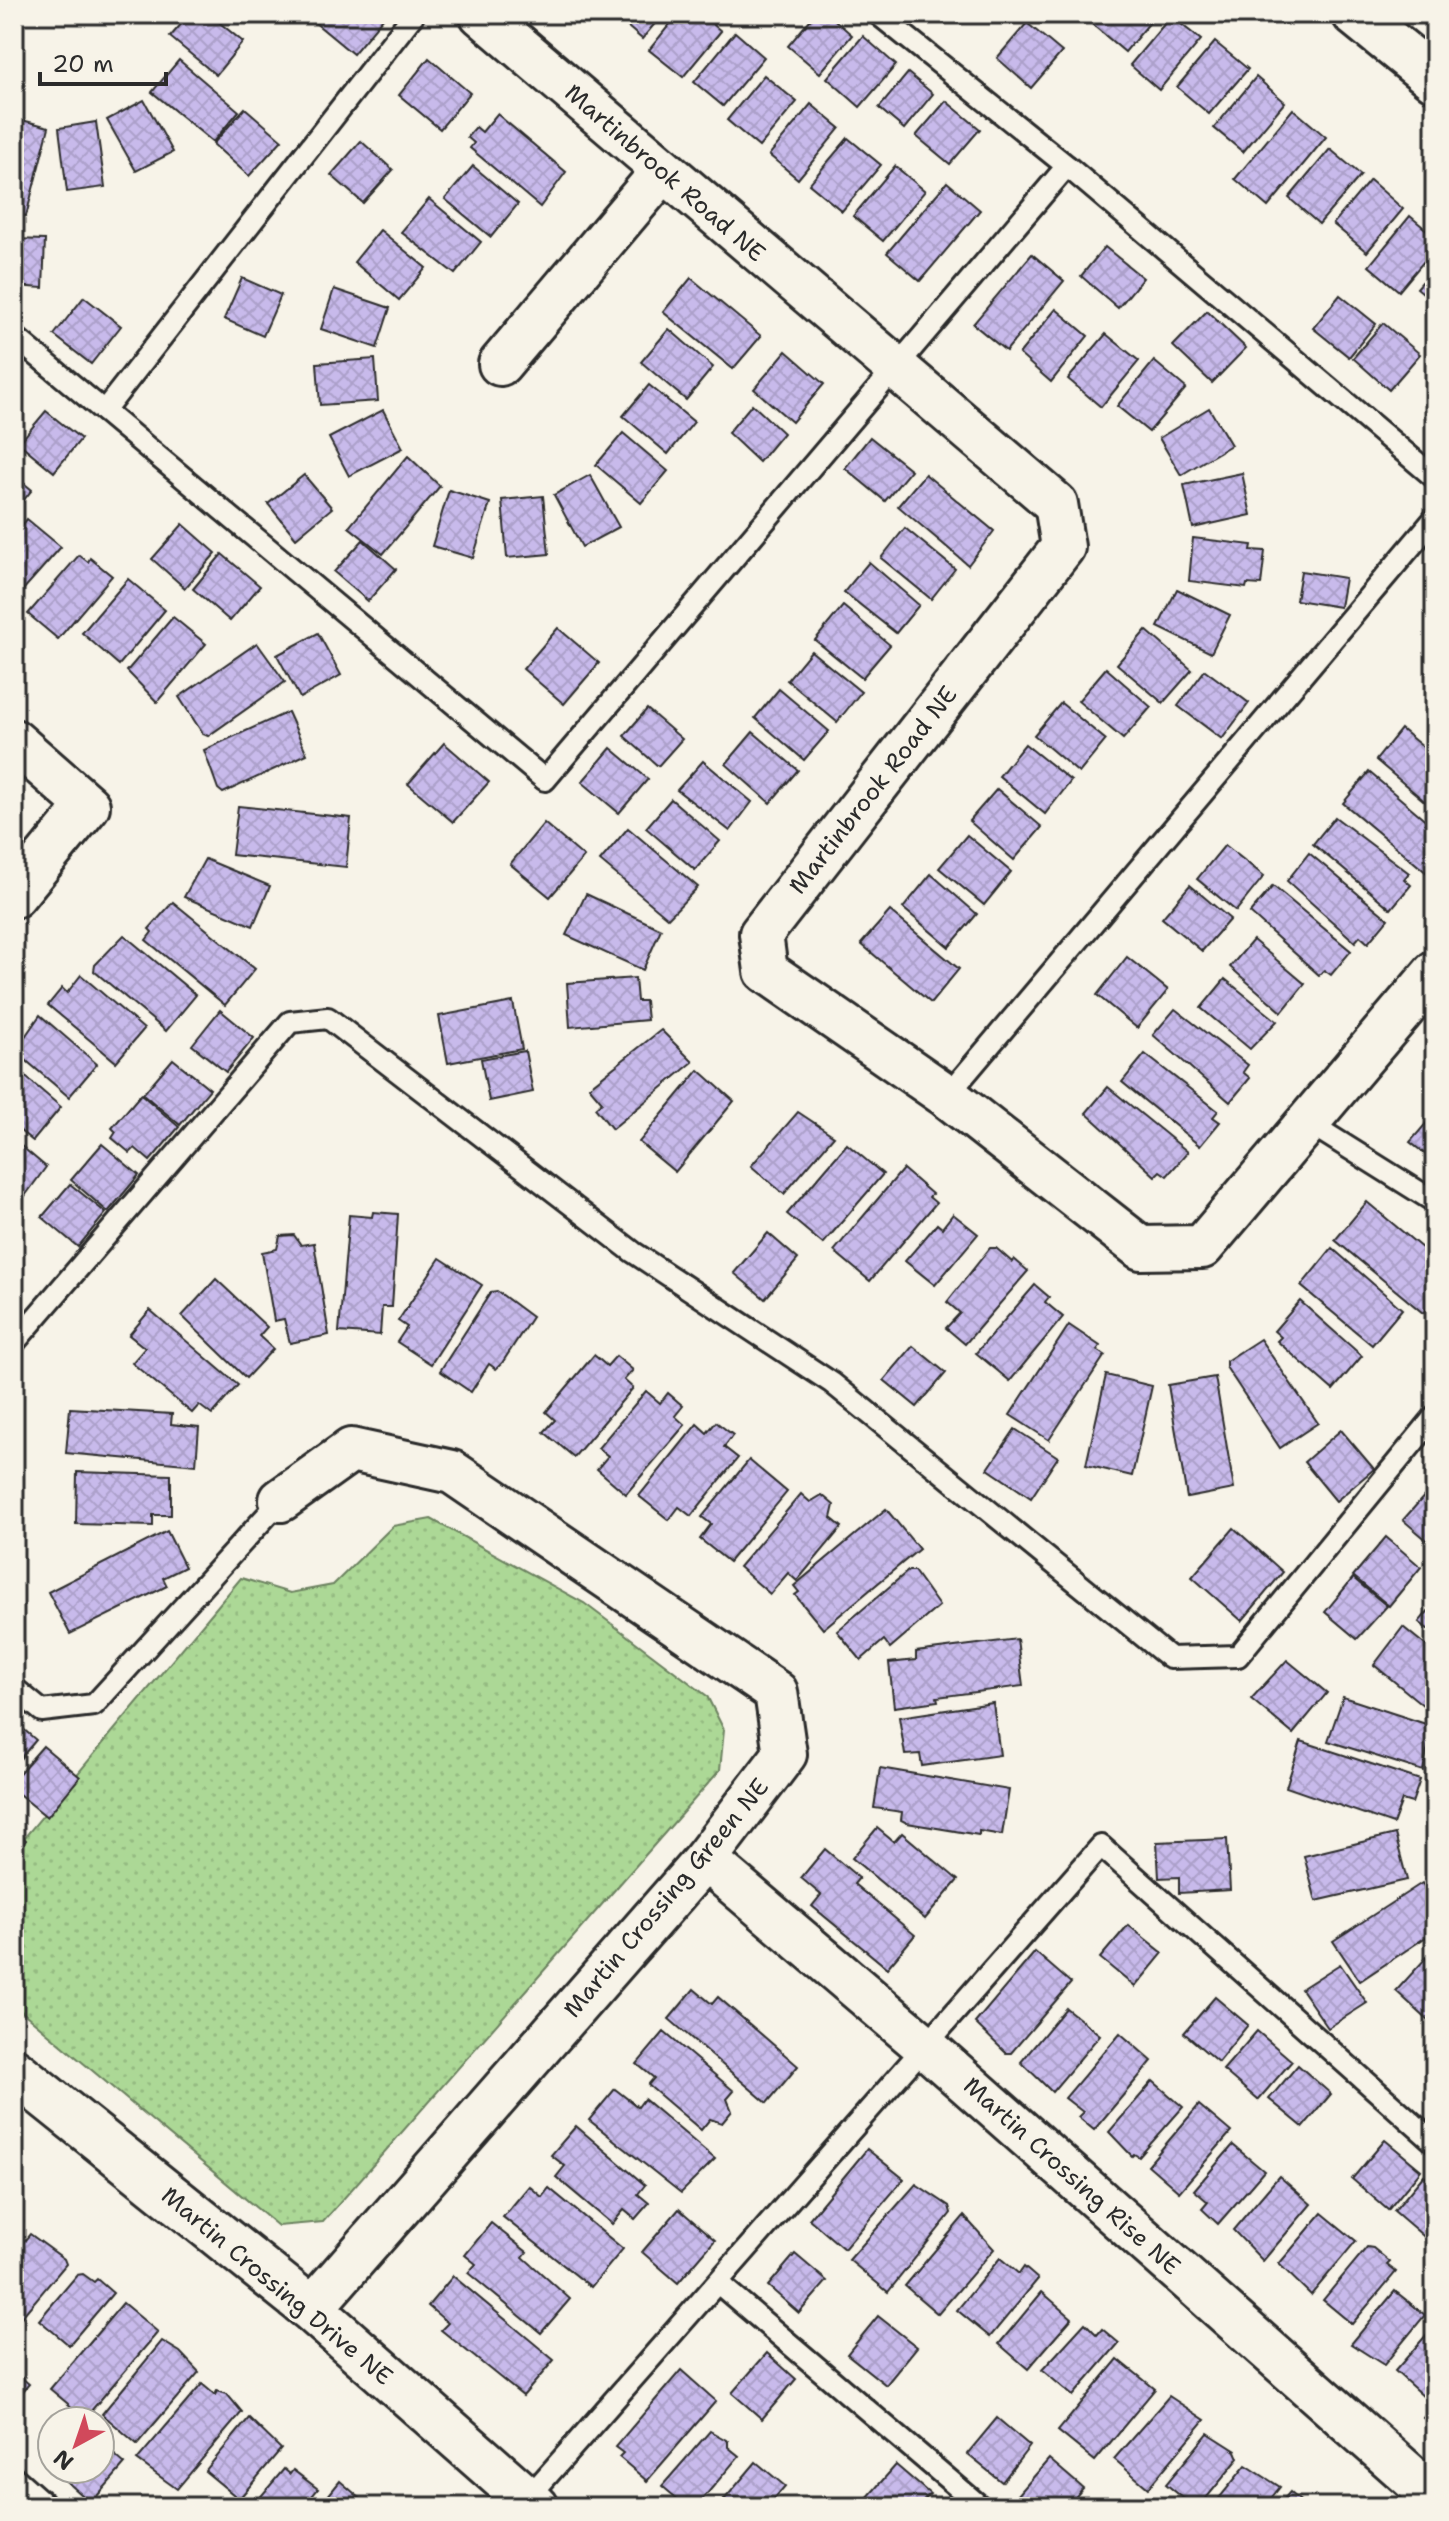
<svg xmlns="http://www.w3.org/2000/svg" width="1449" height="2521" viewBox="0 0 1449 2521" font-family="'Shantell Sans',sans-serif">
<defs>
<pattern id="park-dots" width="8" height="8" patternUnits="userSpaceOnUse" patternTransform="scale(2)"><rect width="8" height="8" fill="#acd896"/><path d="M2 2h.1M6 6h.1" fill="none" stroke="#94ba81" stroke-width="1.8" stroke-linecap="round"/></pattern>
<pattern id="building-cross-hatch" width="8" height="8" patternUnits="userSpaceOnUse" patternTransform="scale(2)"><rect width="8" height="8" fill="#c8baeb"/><path d="M0 0l8 8M0 8l8-8" fill="none" stroke="#aca0ca"/></pattern>
</defs>
<rect width="100%" height="100%" fill="#f7f3e8"/>
<filter id="ink" filterUnits="userSpaceOnUse"><feTurbulence type="fractalNoise" baseFrequency=".0125" numOctaves="2"/><feDisplacementMap in="SourceGraphic" scale="16" xChannelSelector="R" yChannelSelector="G"/><feConvolveMatrix kernelMatrix="1 2 1 2 8 2 1 2 1" color-interpolation-filters="sRGB"/></filter>
<g filter="url(#ink)">
<polygon fill="url(#park-dots)" stroke="#6c8260" stroke-width="2" points="431,1519 584,1603 707,1696 724,1730 720,1770 323,2222 278,2226 14,2005 14,1850 241,1578 290,1593 333,1585 393,1526"/>
<g fill="url(#building-cross-hatch)" stroke="#2b2b2b" stroke-width="2">
<polygon points="190,14 209,14 243,42 216,75 170,37"/>
<polygon points="228,14 243,14 237,22"/>
<polygon points="318,14 380,14 384,17 353,54 313,21"/>
<polygon points="613,14 663,14 642,39"/>
<polygon points="678,14 701,14 721,31 683,77 649,50"/>
<polygon points="815,14 828,14 852,35 820,73 788,46"/>
<polygon points="1068,14 1087,14 1079,23"/>
<polygon points="1102,14 1157,14 1125,52 1093,25"/>
<polygon points="1171,16 1201,40 1159,90 1130,65"/>
<polygon points="1027,23 1062,52 1031,88 997,58"/>
<polygon points="735,32 764,57 723,106 694,82"/>
<polygon points="863,36 896,65 860,107 827,78"/>
<polygon points="1215,42 1248,69 1209,114 1177,87"/>
<polygon points="429,58 470,93 440,129 399,95"/>
<polygon points="179,60 239,111 213,142 152,92"/>
<polygon points="908,73 933,94 904,129 879,108"/>
<polygon points="764,75 797,102 759,147 727,120"/>
<polygon points="1256,77 1285,102 1243,152 1214,128"/>
<polygon points="144,100 173,152 136,171 107,120"/>
<polygon points="946,101 980,129 950,164 916,136"/>
<polygon points="811,104 840,128 798,179 769,155"/>
<polygon points="245,108 282,140 249,176 213,144"/>
<polygon points="1293,109 1326,137 1268,207 1235,179"/>
<polygon points="497,114 566,172 540,207 470,148 474,143 467,137 476,127 482,132"/>
<polygon points="14,118 49,127 26,216 14,214"/>
<polygon points="96,122 105,187 67,192 59,128"/>
<polygon points="848,138 881,165 842,211 809,184"/>
<polygon points="361,141 393,170 363,203 331,175"/>
<polygon points="1330,149 1361,175 1319,224 1289,198"/>
<polygon points="473,166 518,204 491,237 445,199"/>
<polygon points="895,166 925,191 883,241 853,216"/>
<polygon points="1370,180 1403,209 1367,252 1333,224"/>
<polygon points="947,182 980,210 920,281 887,253"/>
<polygon points="429,199 481,242 455,274 401,232"/>
<polygon points="1410,216 1435,237 1435,248 1399,291 1369,266"/>
<polygon points="380,230 426,268 399,300 354,262"/>
<polygon points="14,239 45,240 43,288 14,286"/>
<polygon points="1105,247 1143,278 1118,308 1081,276"/>
<polygon points="1032,254 1064,281 1006,351 973,324"/>
<polygon points="1435,267 1435,303 1417,288"/>
<polygon points="242,278 281,295 263,336 224,319"/>
<polygon points="691,278 761,336 733,369 663,312"/>
<polygon points="334,289 390,308 377,348 321,329"/>
<polygon points="1340,295 1376,324 1349,357 1313,328"/>
<polygon points="84,297 121,326 91,364 54,335"/>
<polygon points="1056,309 1088,336 1051,382 1019,354"/>
<polygon points="1207,311 1246,348 1212,383 1173,346"/>
<polygon points="1383,323 1420,354 1389,390 1353,358"/>
<polygon points="669,329 713,367 686,400 641,362"/>
<polygon points="1106,334 1139,361 1101,407 1068,379"/>
<polygon points="786,351 824,384 792,422 754,389"/>
<polygon points="375,359 378,401 320,405 317,363"/>
<polygon points="1154,361 1186,388 1149,432 1117,406"/>
<polygon points="649,385 694,422 668,454 623,416"/>
<polygon points="752,404 783,433 759,462 728,433"/>
<polygon points="1209,408 1231,445 1181,475 1159,438"/>
<polygon points="383,410 403,448 349,476 329,438"/>
<polygon points="46,411 81,439 54,472 19,443"/>
<polygon points="623,433 668,471 641,503 596,465"/>
<polygon points="870,437 911,470 885,501 845,468"/>
<polygon points="408,456 440,486 383,554 349,527"/>
<polygon points="1242,473 1251,515 1193,528 1184,485"/>
<polygon points="925,474 994,531 968,565 898,506"/>
<polygon points="14,475 32,490 14,512"/>
<polygon points="304,475 332,508 296,538 268,504"/>
<polygon points="590,475 619,527 582,547 554,495"/>
<polygon points="449,490 490,503 473,558 432,546"/>
<polygon points="543,496 549,554 507,558 502,500"/>
<polygon points="27,519 61,547 14,600 14,535"/>
<polygon points="183,524 216,553 185,588 152,559"/>
<polygon points="905,528 955,569 931,599 881,558"/>
<polygon points="1193,538 1252,545 1251,550 1265,551 1261,585 1247,584 1246,588 1189,581"/>
<polygon points="363,540 396,569 368,601 334,572"/>
<polygon points="222,554 260,586 230,621 193,589"/>
<polygon points="79,555 88,562 90,558 112,576 58,639 28,614"/>
<polygon points="869,562 919,605 896,633 844,592"/>
<polygon points="1301,571 1345,578 1340,607 1296,600"/>
<polygon points="128,579 165,610 119,665 82,633"/>
<polygon points="1177,589 1230,615 1211,653 1158,627"/>
<polygon points="843,606 890,645 862,678 815,640"/>
<polygon points="173,617 206,644 157,702 127,671"/>
<polygon points="558,628 599,663 564,704 523,669"/>
<polygon points="1146,630 1192,670 1163,703 1117,664"/>
<polygon points="318,633 341,675 300,698 277,655"/>
<polygon points="257,643 285,682 208,736 203,734 179,697"/>
<polygon points="811,651 861,692 837,722 787,680"/>
<polygon points="1106,668 1151,707 1123,739 1078,701"/>
<polygon points="1205,670 1249,703 1222,739 1178,706"/>
<polygon points="779,689 829,731 804,760 755,718"/>
<polygon points="1061,703 1106,740 1079,773 1034,735"/>
<polygon points="647,709 682,739 658,766 624,736"/>
<polygon points="288,712 307,754 223,793 218,789 204,750"/>
<polygon points="1401,729 1435,757 1435,810 1376,760"/>
<polygon points="753,732 798,770 770,803 726,764"/>
<polygon points="444,743 489,782 453,822 408,784"/>
<polygon points="1025,744 1071,781 1045,814 999,776"/>
<polygon points="611,748 648,779 619,813 582,782"/>
<polygon points="703,761 752,802 730,831 677,790"/>
<polygon points="1369,772 1435,828 1435,864 1427,873 1343,803"/>
<polygon points="997,789 1042,827 1014,860 969,821"/>
<polygon points="671,799 720,841 695,870 646,828"/>
<polygon points="238,806 351,818 346,867 232,855"/>
<polygon points="1335,817 1409,873 1404,879 1411,885 1391,909 1313,844"/>
<polygon points="544,823 584,857 550,897 510,864"/>
<polygon points="628,828 698,887 668,918 600,861"/>
<polygon points="967,835 1011,872 984,905 939,868"/>
<polygon points="1225,845 1264,876 1236,911 1197,879"/>
<polygon points="1309,853 1388,919 1368,943 1360,936 1355,942 1287,881"/>
<polygon points="205,859 270,886 253,926 184,897"/>
<polygon points="931,874 977,914 949,947 903,908"/>
<polygon points="1190,885 1230,919 1202,951 1162,918"/>
<polygon points="1273,886 1351,951 1331,975 1324,970 1319,975 1250,913"/>
<polygon points="586,894 661,929 643,970 566,935"/>
<polygon points="173,902 255,969 225,1005 146,940 152,932 149,929"/>
<polygon points="890,911 959,969 931,1003 861,944"/>
<polygon points="124,935 196,995 166,1031 94,971 95,965"/>
<polygon points="1253,940 1305,984 1282,1012 1230,967"/>
<polygon points="1127,957 1168,990 1137,1028 1097,995"/>
<polygon points="81,975 144,1029 116,1062 48,1005 62,988 67,993"/>
<polygon points="635,978 637,1001 645,1001 647,1020 570,1027 567,983"/>
<polygon points="1225,979 1277,1021 1250,1049 1201,1008"/>
<polygon points="513,1002 522,1049 448,1063 439,1016"/>
<polygon points="1175,1009 1248,1065 1243,1072 1250,1078 1230,1102 1153,1035"/>
<polygon points="220,1010 254,1038 226,1072 192,1045"/>
<polygon points="40,1015 97,1064 69,1097 15,1051"/>
<polygon points="661,1030 693,1062 612,1129 595,1108 602,1102 589,1087"/>
<polygon points="525,1051 533,1092 489,1101 481,1059"/>
<polygon points="1145,1054 1218,1111 1213,1117 1220,1122 1200,1146 1122,1082"/>
<polygon points="173,1059 210,1089 180,1125 143,1094"/>
<polygon points="14,1067 61,1107 33,1141 14,1126"/>
<polygon points="699,1070 734,1101 675,1172 639,1142"/>
<polygon points="1108,1087 1188,1152 1167,1176 1160,1171 1155,1176 1086,1113"/>
<polygon points="141,1094 179,1127 150,1161 135,1148 130,1153 112,1138 116,1132 112,1128"/>
<polygon points="798,1112 834,1136 784,1194 751,1166"/>
<polygon points="1435,1113 1435,1162 1410,1142"/>
<polygon points="14,1140 46,1167 17,1207 14,1205"/>
<polygon points="102,1144 139,1175 108,1212 71,1180"/>
<polygon points="847,1144 883,1174 823,1244 787,1214"/>
<polygon points="903,1169 932,1194 929,1197 936,1203 870,1281 834,1251"/>
<polygon points="70,1184 106,1213 78,1247 42,1217"/>
<polygon points="1367,1202 1435,1259 1435,1299 1423,1313 1335,1240"/>
<polygon points="373,1212 398,1214 392,1307 382,1307 380,1335 339,1332 349,1215 372,1217"/>
<polygon points="953,1214 978,1234 935,1285 905,1261 937,1224 942,1228"/>
<polygon points="768,1233 798,1259 765,1299 734,1273"/>
<polygon points="294,1235 301,1245 314,1243 329,1335 290,1343 284,1319 274,1321 262,1252 277,1249 280,1236"/>
<polygon points="990,1248 996,1248 1012,1262 1014,1259 1028,1271 965,1344 946,1328 960,1313 947,1302"/>
<polygon points="1332,1248 1402,1309 1372,1345 1301,1286"/>
<polygon points="440,1258 482,1285 431,1364 397,1342 407,1327 398,1321"/>
<polygon points="216,1279 267,1327 259,1336 273,1349 246,1378 182,1316"/>
<polygon points="1035,1285 1049,1297 1045,1302 1063,1317 1010,1381 976,1353"/>
<polygon points="497,1291 532,1317 502,1363 496,1369 489,1364 471,1392 440,1371 491,1292"/>
<polygon points="1300,1301 1362,1356 1333,1390 1277,1341 1281,1337 1274,1331"/>
<polygon points="150,1310 238,1385 212,1415 199,1405 192,1413 132,1363 145,1348 129,1335"/>
<polygon points="1069,1325 1100,1346 1097,1350 1105,1355 1049,1440 1010,1415"/>
<polygon points="1260,1339 1318,1423 1280,1448 1226,1367 1226,1361"/>
<polygon points="913,1346 946,1373 917,1407 884,1380"/>
<polygon points="594,1355 607,1366 616,1356 633,1370 624,1380 633,1388 574,1457 544,1432 555,1420 546,1412"/>
<polygon points="1106,1375 1152,1386 1132,1476 1086,1465"/>
<polygon points="1215,1377 1234,1489 1187,1498 1168,1385"/>
<polygon points="646,1391 660,1403 668,1393 683,1406 675,1416 685,1425 626,1494 597,1469 608,1456 598,1448"/>
<polygon points="70,1408 172,1414 171,1424 199,1427 196,1465 66,1453"/>
<polygon points="716,1422 733,1435 724,1447 738,1458 691,1516 679,1507 669,1520 639,1496 697,1424 707,1433"/>
<polygon points="1015,1429 1058,1457 1031,1498 988,1469"/>
<polygon points="1341,1430 1374,1469 1336,1501 1304,1462"/>
<polygon points="749,1460 787,1492 729,1562 700,1539 711,1524 702,1517"/>
<polygon points="77,1472 171,1475 171,1515 153,1515 153,1526 76,1524"/>
<polygon points="1435,1484 1435,1547 1403,1520"/>
<polygon points="801,1494 810,1502 822,1495 834,1505 831,1518 842,1527 797,1581 788,1573 770,1594 739,1567"/>
<polygon points="886,1509 919,1549 823,1629 795,1595 799,1592 794,1586"/>
<polygon points="1234,1528 1283,1572 1242,1621 1192,1577"/>
<polygon points="167,1531 185,1567 163,1578 167,1586 70,1634 48,1592"/>
<polygon points="1386,1537 1421,1567 1389,1606 1353,1576"/>
<polygon points="908,1571 914,1571 939,1606 890,1648 884,1640 861,1660 837,1631"/>
<polygon points="1353,1578 1387,1606 1357,1639 1325,1612"/>
<polygon points="1435,1603 1435,1635 1419,1622"/>
<polygon points="1403,1627 1435,1653 1435,1715 1374,1665"/>
<polygon points="1017,1639 1023,1686 937,1697 938,1701 894,1707 889,1663 916,1660 916,1652"/>
<polygon points="1287,1660 1327,1693 1293,1734 1251,1699"/>
<polygon points="1343,1697 1432,1726 1423,1771 1328,1741"/>
<polygon points="993,1703 1000,1755 922,1766 920,1754 905,1755 899,1717"/>
<polygon points="14,1721 36,1740 14,1766"/>
<polygon points="1301,1741 1420,1780 1412,1803 1402,1800 1393,1824 1286,1787"/>
<polygon points="43,1746 80,1777 47,1817 14,1790 14,1779"/>
<polygon points="880,1768 1009,1790 1002,1835 979,1831 979,1835 907,1823 901,1820 902,1812 874,1808"/>
<polygon points="877,1828 894,1842 902,1833 958,1880 925,1919 852,1858"/>
<polygon points="14,1829 26,1840 14,1855"/>
<polygon points="1395,1834 1407,1880 1316,1901 1304,1856"/>
<polygon points="1227,1839 1230,1890 1179,1893 1179,1877 1159,1878 1157,1842"/>
<polygon points="825,1849 859,1878 854,1884 915,1935 887,1968 812,1906 821,1895 801,1878"/>
<polygon points="1422,1883 1435,1902 1435,1931 1360,1981 1333,1941"/>
<polygon points="1128,1925 1163,1953 1135,1987 1100,1958"/>
<polygon points="1435,1948 1435,2016 1430,2022 1396,1991"/>
<polygon points="1035,1952 1071,1983 1011,2053 1006,2053 975,2023"/>
<polygon points="1340,1964 1367,2003 1328,2028 1301,1989"/>
<polygon points="694,1989 712,2004 718,1997 798,2066 767,2103 669,2019"/>
<polygon points="1215,1997 1248,2025 1218,2062 1184,2033"/>
<polygon points="1066,2008 1100,2035 1052,2092 1021,2062"/>
<polygon points="1257,2031 1292,2061 1258,2100 1223,2070"/>
<polygon points="664,2032 734,2091 727,2099 732,2111 722,2123 710,2119 701,2130 648,2085 654,2078 637,2064"/>
<polygon points="1120,2033 1152,2061 1094,2130 1078,2117 1083,2112 1065,2098"/>
<polygon points="1298,2065 1331,2094 1303,2127 1269,2099"/>
<polygon points="1153,2081 1183,2107 1139,2157 1134,2154 1132,2156 1109,2132"/>
<polygon points="615,2089 638,2107 644,2099 715,2159 681,2193 589,2120"/>
<polygon points="1199,2105 1231,2132 1179,2192 1148,2165"/>
<polygon points="576,2126 645,2185 638,2194 649,2203 635,2219 624,2210 612,2224 556,2177 565,2166 551,2155"/>
<polygon points="1385,2140 1421,2170 1388,2210 1352,2179"/>
<polygon points="1233,2145 1264,2171 1218,2224 1202,2209 1208,2202 1194,2190"/>
<polygon points="867,2149 904,2179 844,2249 809,2219"/>
<polygon points="1424,2175 1435,2185 1435,2232 1428,2240 1394,2211"/>
<polygon points="1279,2176 1311,2204 1263,2261 1233,2230"/>
<polygon points="916,2184 949,2206 951,2213 888,2292 849,2260"/>
<polygon points="529,2186 542,2197 549,2188 623,2249 591,2287 503,2217"/>
<polygon points="679,2209 715,2240 678,2283 642,2252"/>
<polygon points="1322,2213 1356,2241 1311,2295 1279,2264"/>
<polygon points="14,2215 23,2222 14,2233"/>
<polygon points="964,2216 994,2249 938,2314 905,2286"/>
<polygon points="491,2223 527,2252 523,2257 570,2299 541,2333 468,2273 476,2264 465,2255"/>
<polygon points="30,2234 64,2259 66,2264 14,2326 14,2253"/>
<polygon points="1367,2247 1373,2248 1390,2262 1387,2265 1396,2272 1352,2324 1323,2300"/>
<polygon points="795,2254 827,2281 799,2313 768,2286"/>
<polygon points="1000,2258 1019,2274 1024,2267 1038,2279 990,2337 957,2310"/>
<polygon points="83,2274 94,2282 97,2279 113,2293 69,2345 39,2320 77,2275"/>
<polygon points="453,2276 554,2360 523,2396 441,2330 448,2323 428,2306"/>
<polygon points="1395,2291 1425,2315 1384,2365 1351,2344"/>
<polygon points="1042,2292 1072,2318 1028,2369 999,2344"/>
<polygon points="123,2303 158,2332 85,2418 50,2389"/>
<polygon points="878,2316 917,2347 886,2385 847,2354"/>
<polygon points="1085,2323 1097,2335 1102,2329 1119,2343 1073,2396 1042,2370"/>
<polygon points="1435,2325 1435,2385 1424,2397 1395,2371"/>
<polygon points="162,2341 180,2352 199,2372 137,2444 102,2414"/>
<polygon points="767,2353 796,2379 762,2419 732,2393"/>
<polygon points="1118,2359 1155,2389 1095,2461 1058,2431"/>
<polygon points="681,2370 716,2401 647,2481 619,2457 623,2453 615,2447"/>
<polygon points="14,2371 29,2384 14,2402"/>
<polygon points="202,2384 215,2395 217,2391 227,2394 242,2412 177,2489 137,2460"/>
<polygon points="1169,2396 1205,2420 1148,2488 1114,2459"/>
<polygon points="1435,2404 1435,2428 1423,2418"/>
<polygon points="249,2418 281,2449 239,2499 205,2471"/>
<polygon points="997,2418 1030,2446 1002,2482 967,2454"/>
<polygon points="710,2431 728,2441 728,2447 739,2456 696,2507 687,2507 662,2486"/>
<polygon points="1208,2433 1236,2451 1239,2458 1199,2507 1194,2507 1166,2484"/>
<polygon points="100,2442 125,2464 91,2503 54,2470 100,2469"/>
<polygon points="1049,2459 1083,2488 1067,2507 1032,2507 1018,2495"/>
<polygon points="756,2462 785,2486 767,2507 718,2507"/>
<polygon points="896,2465 930,2494 918,2507 878,2507 867,2498"/>
<polygon points="1246,2465 1280,2487 1264,2507 1212,2507"/>
<polygon points="284,2469 290,2474 293,2470 318,2489 303,2507 252,2507"/>
<polygon points="340,2481 368,2505 366,2507 319,2507"/>
<polygon points="1290,2492 1306,2506 1305,2507 1277,2507"/>
</g>
<g fill="none" stroke-linecap="round" stroke-linejoin="round">
<defs>
<g id="service">
<polyline points="878,14 1067,166 1435,478"/>
<polyline points="14,336 545,780 1067,166"/>
<polyline points="104,411 414,14"/>
<polyline points="947,1096 1435,518"/>
<polyline points="1309,1123 1435,1202"/>
<polyline points="14,1343 290,1022 328,1018 633,1252 832,1383 1170,1658 1238,1656 1435,1416"/>
<polyline points="14,1688 42,1711 94,1705 281,1500"/>
<polyline points="718,2283 981,2507"/>
<polyline points="14,2477 48,2507"/>
<polyline points="527,2499 1101,1846 1435,2143"/>
</g>
<g id="minor">
<polyline points="481,14 1056,504 1063,547 761,934 766,971 947,1096 1141,1248 1202,1247 1435,972"/>
<polyline points="500,364 662,172"/>
<polyline points="14,741 88,806 14,896"/>
<polyline points="281,1500 351,1450 452,1472 776,1692 785,1754 705,1859 311,2309"/>
<polyline points="705,1859 926,2047 1435,2498"/>
</g>
<g id="tertiary">
<polyline points="1355,14 1435,79"/>
<polyline points="14,2071 311,2309 536,2507"/>
</g>
</defs>
<use href="#service" stroke="#2b2b2b" stroke-width="26"/>
<use href="#minor" stroke="#2b2b2b" stroke-width="48"/>
<use href="#tertiary" stroke="#2b2b2b" stroke-width="50"/>
<use href="#service" stroke="#f7f3e8" stroke-width="20"/>
<use href="#minor" stroke="#f7f3e8" stroke-width="42"/>
<use href="#tertiary" stroke="#f7f3e8" stroke-width="44"/>
</g>
</g>
<g text-anchor="middle" stroke-width="6" stroke-linejoin="round" paint-order="stroke">
<g font-size="24" fill="#2b2b2b" stroke="#f7f3e8">
<text transform="translate(665 173) rotate(41)" y="8">Martinbrook Road NE</text>
<text transform="translate(873 790) rotate(-52)" y="8">Martinbrook Road NE</text>
<text transform="translate(666 1898) rotate(-50)" y="8">Martin Crossing Green NE</text>
<text transform="translate(1072 2176) rotate(42)" y="8">Martin Crossing Rise NE</text>
<text transform="translate(277 2286) rotate(40)" y="8">Martin Crossing Drive NE</text>
</g>
</g>
<rect width="1449" height="2521" fill="none" stroke="#f7f3e8" stroke-width="48"/>
<rect x="24" y="24" width="1401" height="2473" fill="none" stroke="#2b2b2b" stroke-width="3" filter="url(#ink)"/>
<g transform="translate(76 2445) rotate(220)"><circle r="38" fill="#f7f3e8" stroke="#a5a39c" stroke-width="2"/>
<path d="M0-6L14 30L0 20L-14 30Z" fill="#d1495b"/>
<text y="-12" font-size="22" font-weight="bold" text-anchor="middle" fill="#2b2b2b">N</text>
</g>
<path d="M40 72v12h126v-12" fill="none" stroke="#2b2b2b" stroke-width="4"/>
<text x="52" y="72" font-size="24" fill="#2b2b2b" stroke="#f7f3e8" stroke-width="6" paint-order="stroke">20 m</text>
</svg>
